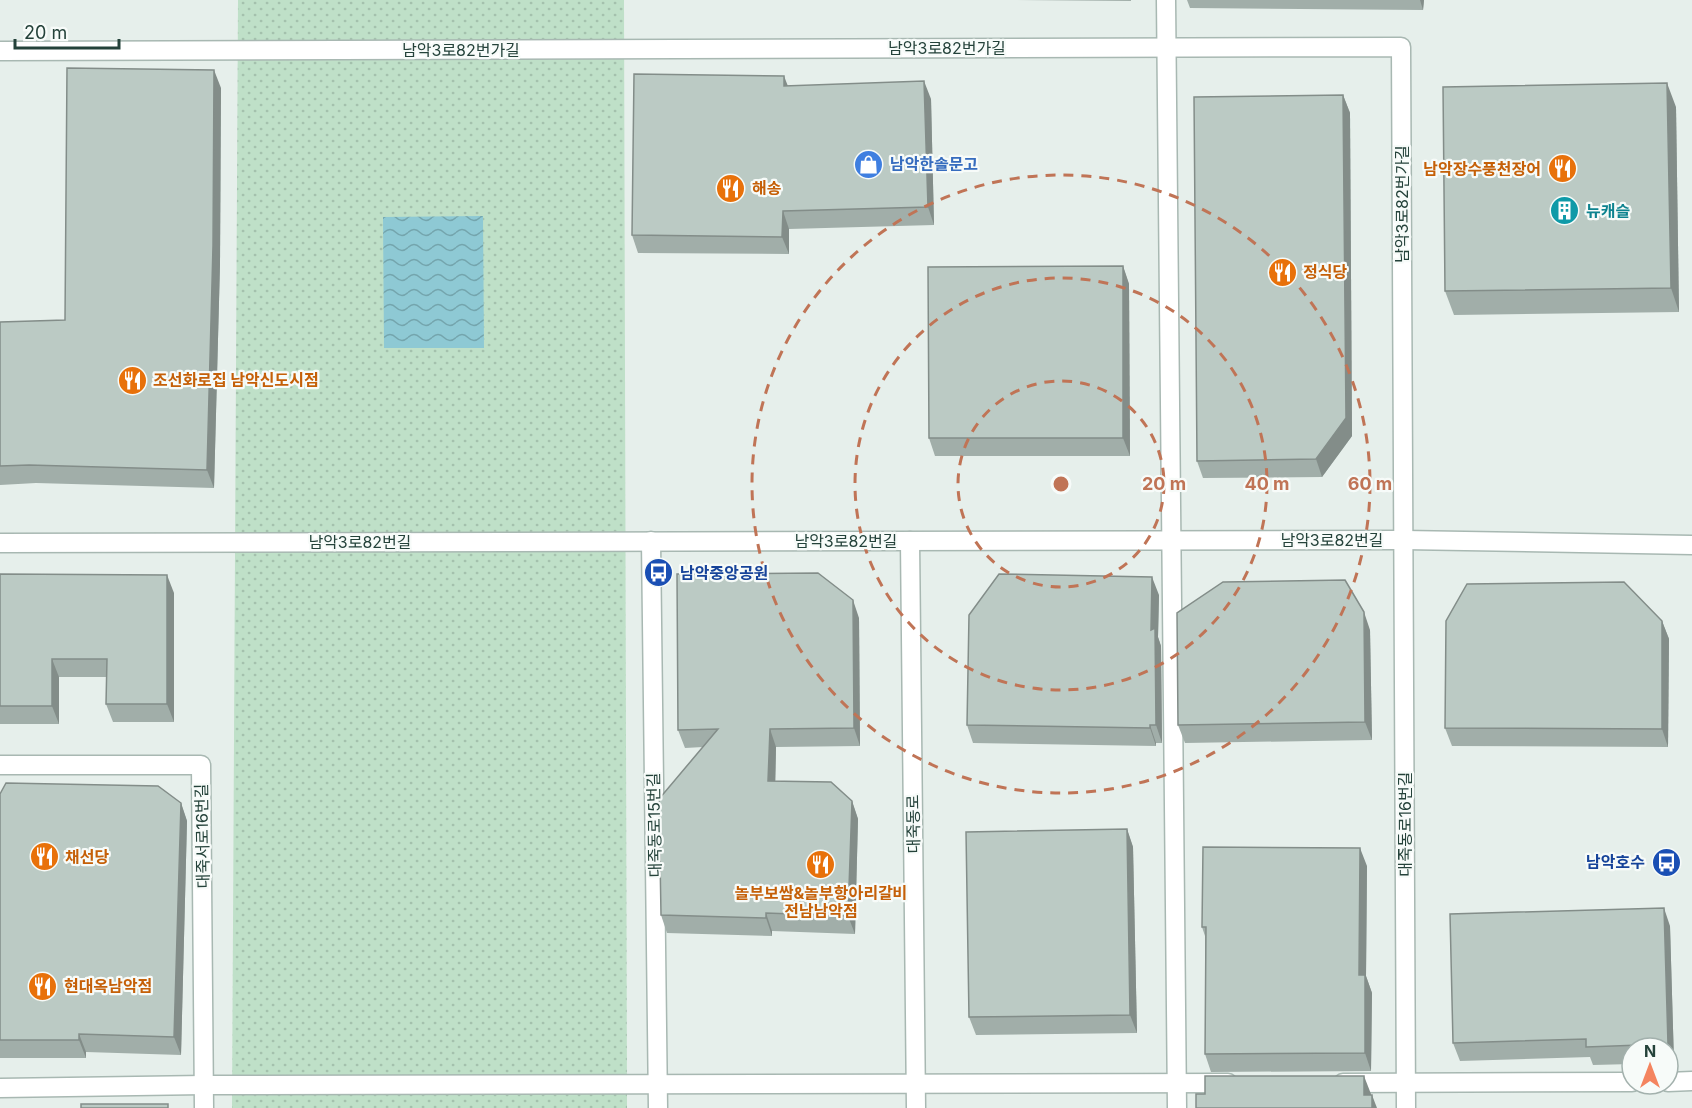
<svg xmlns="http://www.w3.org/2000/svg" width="1692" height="1108" viewBox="0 0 1692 1108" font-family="Inter,'Noto Sans KR',sans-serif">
<defs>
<pattern id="grass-dots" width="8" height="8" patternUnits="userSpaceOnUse" patternTransform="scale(1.5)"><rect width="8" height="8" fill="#bfe0c8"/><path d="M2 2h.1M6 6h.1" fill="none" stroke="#a4c1ad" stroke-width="1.8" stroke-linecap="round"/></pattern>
<pattern id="water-waves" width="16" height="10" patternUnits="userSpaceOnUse" patternTransform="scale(1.5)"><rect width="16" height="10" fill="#8ec9d4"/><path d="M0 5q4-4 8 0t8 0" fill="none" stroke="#74a5ad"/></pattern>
</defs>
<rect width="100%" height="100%" fill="#e6efeb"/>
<polygon fill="url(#grass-dots)" points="238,0 624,0 627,1108 232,1108"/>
<polygon fill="url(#water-waves)" points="483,216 484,348 384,348 383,217"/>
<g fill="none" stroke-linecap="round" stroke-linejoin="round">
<defs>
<g id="minor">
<polyline points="1166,0 1177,1108"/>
<polyline points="0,51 1401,47 1406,1108"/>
<polyline points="651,541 658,1108"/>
<polyline points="910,541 916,1108"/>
<polyline points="0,543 1404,540 1692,545"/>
<polyline points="0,765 201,765 204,1108"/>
<polyline points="1668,1082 1692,1081"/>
<polyline points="1343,1083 1632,1082"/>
<polyline points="0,1088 204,1085 1228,1083"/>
</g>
</defs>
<use href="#minor" stroke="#a8b8b2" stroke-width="21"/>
<use href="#minor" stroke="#fff" stroke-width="18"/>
</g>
<g fill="#a1aea9">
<polygon points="1017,0 1131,0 1131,1"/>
<polygon points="1187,0 1424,0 1423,10 1190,8"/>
<polygon points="788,86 931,99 934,225 789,229 789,254 638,253 632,235"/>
<polygon points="221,88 220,264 214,488 36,483 0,485 0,322 65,320"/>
<polygon points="1343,95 1350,113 1352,436 1322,477 1203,478 1197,461"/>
<polygon points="1676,107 1679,312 1454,315 1445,291"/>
<polygon points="1123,266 1129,284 1130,456 935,456 929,438"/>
<polygon points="0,574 174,593 174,722 113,722 106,704 107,677 59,677 59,724 0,724"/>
<polygon points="1159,595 1158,637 1161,646 1162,743 1156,743 1156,746 973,743 967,725"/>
<polygon points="859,618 860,746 776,747 775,781 852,801 858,819 855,934 772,931 772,936 667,933 661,915 703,747 685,748 678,730"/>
<polygon points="1662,621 1669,639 1668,747 1452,746 1445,728"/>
<polygon points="1370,630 1372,740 1185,743 1178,725"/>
<polygon points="0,794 181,803 187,821 181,1055 86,1052 86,1058 0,1058"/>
<polygon points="1127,829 1133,847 1137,1033 976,1035 969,1017"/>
<polygon points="1367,866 1366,976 1372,993 1371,1071 1211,1072 1205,1054 1205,936 1202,927"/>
<polygon points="1670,926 1674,1062 1668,1063 1668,1048 1632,1048 1632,1064 1593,1065 1590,1057 1460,1061 1453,1043"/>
</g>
<g fill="#838d89">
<polygon points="1420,0 1424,0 1423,10"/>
<polygon points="214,70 221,88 220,264 214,488 207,470"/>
<polygon points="784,76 791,94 784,86"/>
<polygon points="924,81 931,99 934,225 928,207"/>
<polygon points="1667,83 1676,107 1679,312 1671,288"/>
<polygon points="1343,95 1350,113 1352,436 1322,477 1316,459"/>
<polygon points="783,211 789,229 789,254 782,237"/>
<polygon points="1123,266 1129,284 1130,456 1123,438"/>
<polygon points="167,575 174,593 174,722 167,704"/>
<polygon points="1152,577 1159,595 1158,637 1161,646 1162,743 1156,725 1151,630"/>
<polygon points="853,600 859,618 860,746 854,728"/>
<polygon points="1364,612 1370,630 1372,740 1365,722"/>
<polygon points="1662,621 1669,639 1668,747 1662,729"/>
<polygon points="52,659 59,677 59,724 52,706"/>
<polygon points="1150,725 1156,743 1156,746 1150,728"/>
<polygon points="770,729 776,747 775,799 768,781"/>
<polygon points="852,801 858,819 855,934 848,916"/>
<polygon points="181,803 187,821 181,1055 174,1037"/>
<polygon points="1127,829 1133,847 1137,1033 1130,1015"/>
<polygon points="1360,848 1367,866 1366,976 1372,993 1371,1071 1365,1053 1359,975"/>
<polygon points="1664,908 1670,926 1674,1062 1668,1044"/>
<polygon points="766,913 772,931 772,936 766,918"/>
<polygon points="79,1034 86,1052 86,1058 79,1040"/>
<polygon points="1364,1076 1371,1094 1371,1108 1364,1095"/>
<polygon points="1372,1095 1377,1108 1372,1108"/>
</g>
<g fill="#bbcac4" stroke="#838d89" stroke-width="1.5">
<polygon points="67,68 214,70 213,246 207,470 29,465 0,466 0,322 65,320"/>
<polygon points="634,74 784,76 784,86 924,81 928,207 783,211 782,237 632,235"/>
<polygon points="1667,83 1671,288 1445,291 1443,87"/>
<polygon points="1343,95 1346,418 1316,459 1197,461 1194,97"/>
<polygon points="1123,266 1123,438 929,438 928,267"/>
<polygon points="818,573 853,600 854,728 770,729 768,781 831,782 852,801 848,916 766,913 766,918 661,915 659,799 718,729 678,730 677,574"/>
<polygon points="0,574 167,575 167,704 106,704 107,659 52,659 52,706 0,706"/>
<polygon points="999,574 1152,577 1151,630 1155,628 1156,725 1150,725 1150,728 967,725 969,615"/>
<polygon points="1345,580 1364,612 1365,722 1178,725 1177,613 1223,582"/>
<polygon points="1624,582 1662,621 1662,729 1445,728 1446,621 1467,584"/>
<polygon points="6,783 158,786 181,803 174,1037 79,1034 79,1040 0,1040 0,794"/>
<polygon points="1127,829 1130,1015 969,1017 966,832"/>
<polygon points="1203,847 1360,848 1359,975 1365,975 1365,1053 1205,1054 1206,927 1202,927"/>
<polygon points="1664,908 1668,1044 1586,1047 1586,1039 1453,1043 1450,914"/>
<polygon points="1205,1076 1364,1076 1364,1095 1372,1095 1372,1108 1196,1108 1196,1094 1205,1094"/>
<rect x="81" y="1104" width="87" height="4"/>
</g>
<g fill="none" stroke="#c07456" stroke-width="3" stroke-dasharray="10 8">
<circle cx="1061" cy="484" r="103"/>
<circle cx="1061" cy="484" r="206"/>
<circle cx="1061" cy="484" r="309"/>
</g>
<defs>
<symbol id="shop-disc" viewBox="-11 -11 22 22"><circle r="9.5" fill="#3f7fe0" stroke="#f7fbf9"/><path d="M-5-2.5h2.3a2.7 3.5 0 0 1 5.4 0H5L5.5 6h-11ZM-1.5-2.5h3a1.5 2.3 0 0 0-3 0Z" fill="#fff"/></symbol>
<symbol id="restaurant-disc" viewBox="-11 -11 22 22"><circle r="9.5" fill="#e8710a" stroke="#f7fbf9"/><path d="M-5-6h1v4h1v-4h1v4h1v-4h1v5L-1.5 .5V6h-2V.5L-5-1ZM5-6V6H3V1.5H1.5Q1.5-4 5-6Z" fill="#fff"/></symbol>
<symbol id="building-disc" viewBox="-11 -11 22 22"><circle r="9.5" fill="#0f9aa8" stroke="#f7fbf9"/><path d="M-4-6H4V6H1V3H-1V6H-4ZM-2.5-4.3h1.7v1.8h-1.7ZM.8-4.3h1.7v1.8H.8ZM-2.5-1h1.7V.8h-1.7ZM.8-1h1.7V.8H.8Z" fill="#fff"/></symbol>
<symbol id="bus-disc" viewBox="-11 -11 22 22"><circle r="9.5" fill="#1a4fb4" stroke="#f7fbf9"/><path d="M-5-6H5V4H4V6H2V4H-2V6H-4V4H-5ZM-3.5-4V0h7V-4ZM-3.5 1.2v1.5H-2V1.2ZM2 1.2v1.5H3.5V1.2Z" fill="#fff"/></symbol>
</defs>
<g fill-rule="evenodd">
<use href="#shop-disc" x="852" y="148" width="33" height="33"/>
<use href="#restaurant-disc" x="1546" y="152" width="33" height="33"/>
<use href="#restaurant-disc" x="714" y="172" width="33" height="33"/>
<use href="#building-disc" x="1548" y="194" width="33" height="33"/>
<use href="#restaurant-disc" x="1266" y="256" width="33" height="33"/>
<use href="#restaurant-disc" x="116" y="364" width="33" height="33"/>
<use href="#bus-disc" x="642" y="556" width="33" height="33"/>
<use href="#restaurant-disc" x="28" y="840" width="33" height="33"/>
<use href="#bus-disc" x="1650" y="846" width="33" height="33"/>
<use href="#restaurant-disc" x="804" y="848" width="33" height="33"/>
<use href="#restaurant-disc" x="26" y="970" width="33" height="33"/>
</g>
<g text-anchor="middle" stroke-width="4.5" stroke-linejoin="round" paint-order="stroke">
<g font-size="16" fill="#24423a" stroke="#f7fbf9">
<text x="947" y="54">남악3로82번가길</text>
<text x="461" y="56">남악3로82번가길</text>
<text transform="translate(1402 204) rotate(-90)" y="6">남악3로82번가길</text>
<text x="1332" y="546">남악3로82번길</text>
<text x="846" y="547">남악3로82번길</text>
<text x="360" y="548">남악3로82번길</text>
<text transform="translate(913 824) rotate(-91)" y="6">대죽동로</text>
<text transform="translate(1405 824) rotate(-90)" y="6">대죽동로16번길</text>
<text transform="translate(654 825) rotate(-91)" y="6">대죽동로15번길</text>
<text transform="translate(202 836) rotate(-91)" y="6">대죽서로16번길</text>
</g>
<g font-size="16" font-weight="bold" fill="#366cbe" stroke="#f7fbf9" text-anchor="start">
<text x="890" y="170">남악한솔문고</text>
</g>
<g font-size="16" font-weight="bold" fill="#c56008" stroke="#f7fbf9" text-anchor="start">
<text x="1541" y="175" text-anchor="end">남악장수풍천장어</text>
<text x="752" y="194">해송</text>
<text x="1303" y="278">정식당</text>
<text x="153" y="386">조선화로집 남악신도시점</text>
<text x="65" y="863">채선당</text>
<text x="821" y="899" text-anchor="middle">놀부보쌈&amp;놀부항아리갈비<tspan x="821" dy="18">전남남악점</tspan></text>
<text x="64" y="992">현대옥남악점</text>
</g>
<g font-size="16" font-weight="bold" fill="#0d838f" stroke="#f7fbf9" text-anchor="start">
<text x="1586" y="217">뉴캐슬</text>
</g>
<g font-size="16" font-weight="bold" fill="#164399" stroke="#f7fbf9" text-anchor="start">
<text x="680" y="579">남악중앙공원</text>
<text x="1645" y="868" text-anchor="end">남악호수</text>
</g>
</g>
<circle cx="1061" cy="484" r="9" fill="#c07456" stroke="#f7fbf9" stroke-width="3"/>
<g font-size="18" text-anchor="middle" font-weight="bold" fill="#c07456" stroke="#f7fbf9" stroke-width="4.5" stroke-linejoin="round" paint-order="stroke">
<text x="1164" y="490">20 m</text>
<text x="1267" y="490">40 m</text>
<text x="1370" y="490">60 m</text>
</g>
<g transform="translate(1650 1066)"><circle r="28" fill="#f7fbf9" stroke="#a3b1ad" stroke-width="1.5"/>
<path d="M0-4.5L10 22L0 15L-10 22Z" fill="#f4845f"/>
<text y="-9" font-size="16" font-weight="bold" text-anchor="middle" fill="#24423a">N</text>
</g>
<path d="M15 39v9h104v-9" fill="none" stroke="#24423a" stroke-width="3"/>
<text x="24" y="39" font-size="18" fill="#24423a" stroke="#f7fbf9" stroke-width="4.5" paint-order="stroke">20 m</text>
</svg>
